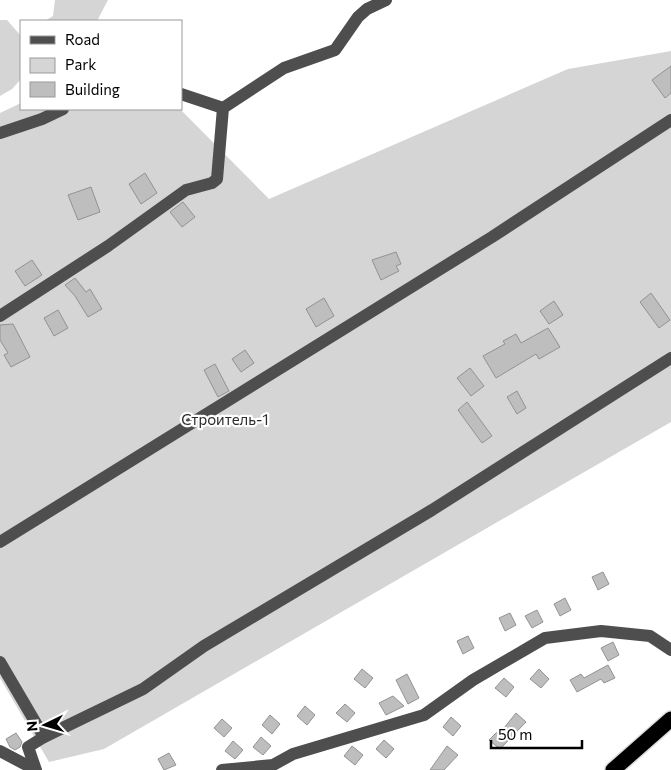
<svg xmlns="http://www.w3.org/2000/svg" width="671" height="770" viewBox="0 0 671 770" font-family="Commissioner,sans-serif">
<rect width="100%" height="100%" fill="#fff"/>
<g fill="#d5d5d5">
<polygon points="55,0 108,0 97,21 45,21 53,16"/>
<polygon points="0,20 7,20 21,36 21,79 12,89 0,96"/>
<polygon points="671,51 671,422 104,749 49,762 0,678 0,113 21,103 21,109 180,109 269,199 568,69"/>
</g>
<g fill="#bebebe" stroke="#929292">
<polygon points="671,66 671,93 665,98 652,80"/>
<polygon points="145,173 157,193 141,204 129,184"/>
<polygon points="91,187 100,212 78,220 68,195"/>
<polygon points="183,202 195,217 182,227 170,212"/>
<polygon points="396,252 401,264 396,266 399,271 381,280 372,260"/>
<polygon points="32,260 42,275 25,286 15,271"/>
<polygon points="75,278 86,292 90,289 102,309 88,317 75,296 65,285"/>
<polygon points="651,293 670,320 659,328 640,302"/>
<polygon points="324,298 334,316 316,327 306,309"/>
<polygon points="554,301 563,315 549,324 540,311"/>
<polygon points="58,310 68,328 54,336 44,318"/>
<polygon points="13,324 30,357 11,367 4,355 8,353 0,340 0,325"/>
<polygon points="548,328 560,347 539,359 536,354 496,378 483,356 505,344 503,341 516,334 521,343"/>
<polygon points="245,350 254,363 241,372 232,359"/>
<polygon points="215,364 229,391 218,397 204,370"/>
<polygon points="470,368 484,386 471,396 457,378"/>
<polygon points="517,391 526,408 517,414 507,397"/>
<polygon points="467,402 492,436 482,443 458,410"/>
<polygon points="603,572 609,584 598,590 592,577"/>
<polygon points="565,598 571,610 560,616 554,604"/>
<polygon points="537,610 543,622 532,628 525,616"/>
<polygon points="510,613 516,625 505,631 499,618"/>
<polygon points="468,636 474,648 463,654 457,641"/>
<polygon points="613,642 619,655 608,661 601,648"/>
<polygon points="608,665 615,678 604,683 601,679 577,692 570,680 581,674 584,678"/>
<polygon points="362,669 373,678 365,688 354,679"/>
<polygon points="539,669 549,679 541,688 530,679"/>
<polygon points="407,674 419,698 408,704 396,680"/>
<polygon points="504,678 514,687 506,697 495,688"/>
<polygon points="393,696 404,706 386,715 379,703"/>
<polygon points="345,704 355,713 347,722 336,713"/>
<polygon points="305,706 315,715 307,725 297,716"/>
<polygon points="516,713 526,722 500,749 489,740 498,731 500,733"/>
<polygon points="270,715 280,724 272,734 262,725"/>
<polygon points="451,717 461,726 453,736 443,727"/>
<polygon points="222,719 232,728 224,737 214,728"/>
<polygon points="16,733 22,742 20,747 15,750 10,747 6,739"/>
<polygon points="261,737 271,746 263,755 253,747"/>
<polygon points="384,740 394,749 386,758 376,749"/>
<polygon points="233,741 243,750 235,759 225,751"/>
<polygon points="352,746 363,755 355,765 344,756"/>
<polygon points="447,746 458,755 444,770 430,770"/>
<polygon points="169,753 176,765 164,770 158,759"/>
</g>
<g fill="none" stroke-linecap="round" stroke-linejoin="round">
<defs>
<polyline id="highway" points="613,770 671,719"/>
</defs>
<use href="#highway" stroke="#dbdbdb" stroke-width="18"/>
<g stroke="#4e4e4e" stroke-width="12">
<polyline points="181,94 223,108"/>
<polyline points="0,133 42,119 63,109"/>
<polyline points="0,316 108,246 186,190 212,183 217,179 223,108 284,68 335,50 358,17 367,9 386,0"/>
<polyline points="0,542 492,237 671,120"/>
<polyline points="0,662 44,737 28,747 36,770"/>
<polyline points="44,737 143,689 204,646 432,510 671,358"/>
<polyline points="0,751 34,769"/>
<polyline points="222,770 273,765 293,754 424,715 473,680 545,638 601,631 650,636 671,650"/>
</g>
<use href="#highway" stroke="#000" stroke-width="15"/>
</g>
<g text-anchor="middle" stroke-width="4.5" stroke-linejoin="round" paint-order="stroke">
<g font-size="15" fill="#2c2c2c" stroke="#fff">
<text x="225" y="425">Строитель-1</text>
</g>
</g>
<rect x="20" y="20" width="162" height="90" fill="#ffffff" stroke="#999999"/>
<rect x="30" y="36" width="25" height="8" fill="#4e4e4e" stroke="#999999"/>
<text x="65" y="45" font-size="15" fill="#000000">Road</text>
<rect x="30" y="58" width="25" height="15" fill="#d5d5d5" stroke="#999999"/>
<text x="65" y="70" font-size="15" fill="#000000">Park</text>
<rect x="30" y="82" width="25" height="15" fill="#bebebe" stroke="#999999"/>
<text x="65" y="95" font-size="15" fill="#000000">Building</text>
<g transform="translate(45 725) rotate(265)" stroke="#ffffff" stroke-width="4" paint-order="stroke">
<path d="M0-4L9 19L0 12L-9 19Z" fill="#000000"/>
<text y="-8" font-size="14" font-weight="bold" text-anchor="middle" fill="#000000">N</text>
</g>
<path d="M491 740v8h91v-8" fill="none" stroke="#000000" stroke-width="2.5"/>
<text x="498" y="740" font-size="15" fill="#000000" stroke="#ffffff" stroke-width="4" paint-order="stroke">50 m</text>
</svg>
